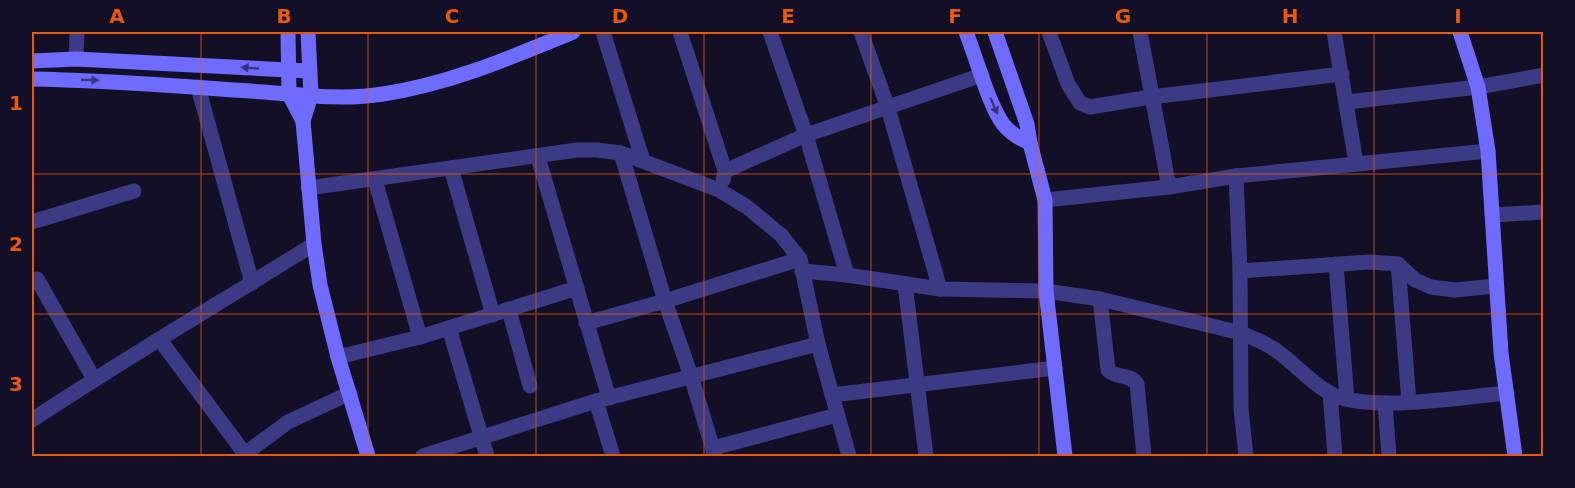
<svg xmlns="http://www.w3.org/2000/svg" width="1575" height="488" viewBox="0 0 1575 488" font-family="'DejaVu Sans',sans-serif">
<rect width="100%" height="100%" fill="#130f26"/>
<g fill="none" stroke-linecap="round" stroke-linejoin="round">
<g stroke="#3d3a85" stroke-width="15">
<polyline points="603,32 643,161"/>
<polyline points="680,32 725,171 723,180"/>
<polyline points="770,32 806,135 847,275"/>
<polyline points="861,32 888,108 940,289"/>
<polyline points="1049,32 1068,84 1080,103 1090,107 1151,97 1342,74"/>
<polyline points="1140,32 1169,187"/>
<polyline points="1334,32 1356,163"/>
<polyline points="76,59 77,32"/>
<polyline points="198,87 252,283"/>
<polyline points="1347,102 1478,87 1544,75"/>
<polyline points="621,153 665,301 691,376 715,456"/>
<polyline points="538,157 609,398"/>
<polyline points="451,168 493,315"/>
<polyline points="725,171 806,135 982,75"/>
<polyline points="1236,176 1240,271 1241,409 1246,456"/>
<polyline points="375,180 420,337"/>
<polyline points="308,188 577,150 597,150 621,153 719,190 747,207 781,235 800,259 818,344 849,456"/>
<polyline points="1045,200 1169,187 1236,176 1488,151"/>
<polyline points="1492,215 1544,212"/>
<polyline points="32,222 134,191"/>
<polyline points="1336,264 1347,399"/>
<polyline points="1398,264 1409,402"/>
<path d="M802,271L847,275L940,289L1046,291L1100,299L1241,333C1252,338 1264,342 1274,349C1293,362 1308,380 1328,392C1363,414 1464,397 1507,393"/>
<polyline points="1240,271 1369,262 1398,264 1415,280 1431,287 1455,290 1496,286"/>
<polyline points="37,279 94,379"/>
<polyline points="905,284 926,456"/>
<path d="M1100,299L1108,370C1117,379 1130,373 1137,384L1144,456"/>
<polyline points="509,310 530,386"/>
<polyline points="586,323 665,301 800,259"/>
<polyline points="449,328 487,456"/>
<polyline points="160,340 245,454"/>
<polyline points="338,357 420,337 577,288"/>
<polyline points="1330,393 1335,456"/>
<polyline points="832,395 1055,368"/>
<polyline points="596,401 613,456"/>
<polyline points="1385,403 1389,456"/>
<path d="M32,420C124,359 220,303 314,244"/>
<polyline points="713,448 837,415"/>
<polyline points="242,456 288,422 350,393"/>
<polyline points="423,456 596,401 818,344"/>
</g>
<g stroke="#6f6bff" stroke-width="15">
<polyline points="288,32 289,94 303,121"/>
<polyline points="308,32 311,95 303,121 314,244 320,285 338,357 368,456"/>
<path d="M966,32C976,57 988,103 1003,124C1010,133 1020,139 1030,143"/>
<polyline points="995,32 1027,124 1030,143 1045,200 1046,291 1065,456"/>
<polyline points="1460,32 1478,87 1488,151 1501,353 1515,456"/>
<polyline points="32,61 76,59 309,71"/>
<path d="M32,79C105,80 177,86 251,91C294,94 340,101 383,94C450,84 512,57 573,32"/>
</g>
</g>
<defs><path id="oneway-solid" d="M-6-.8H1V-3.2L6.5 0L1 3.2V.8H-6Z" transform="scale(1.5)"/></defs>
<g fill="#38347d">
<use href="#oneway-solid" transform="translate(250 68) rotate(-176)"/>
<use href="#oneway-solid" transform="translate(90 80) rotate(2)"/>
<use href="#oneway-solid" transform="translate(994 106) rotate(66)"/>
</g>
<path fill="none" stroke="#e8590c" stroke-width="1.5" stroke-opacity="0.55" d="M201,32V456M368,32V456M536,32V456M704,32V456M871,32V456M1039,32V456M1207,32V456M1374,32V456M32,174H1544M32,314H1544"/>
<rect width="1575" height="488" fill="none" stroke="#130f26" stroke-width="66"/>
<rect x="33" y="33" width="1509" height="422" fill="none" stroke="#e8590c" stroke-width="2"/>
<g font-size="20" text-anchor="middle" font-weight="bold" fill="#e8590c">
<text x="117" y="23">A</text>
<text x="284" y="23">B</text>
<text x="452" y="23">C</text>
<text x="620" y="23">D</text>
<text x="788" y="23">E</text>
<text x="955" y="23">F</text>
<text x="1123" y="23">G</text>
<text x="1290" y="23">H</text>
<text x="1458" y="23">I</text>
<text x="16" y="110">1</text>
<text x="16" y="251">2</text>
<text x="16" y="391">3</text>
</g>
</svg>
